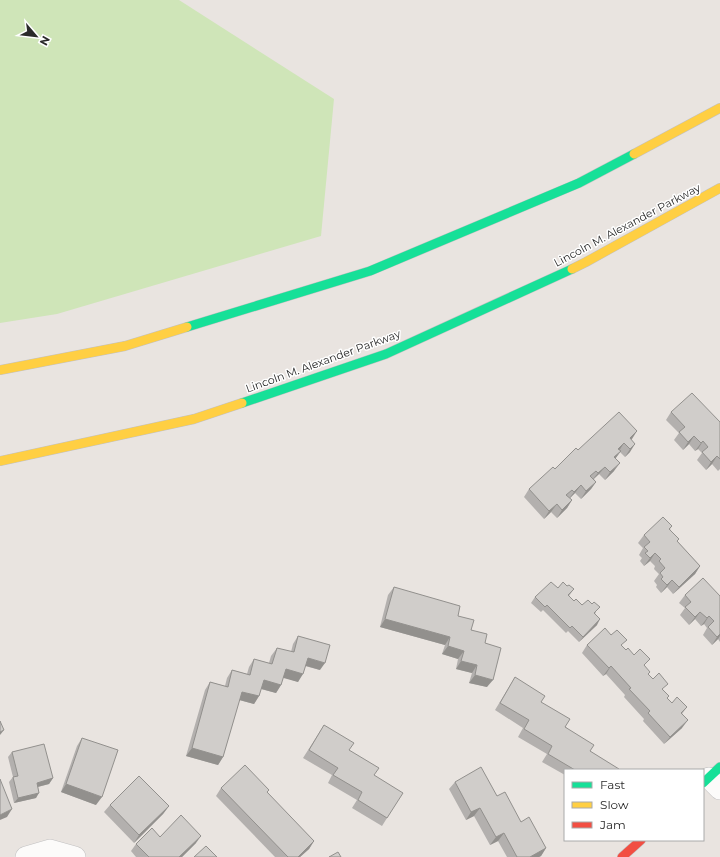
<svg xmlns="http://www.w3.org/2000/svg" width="720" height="857" viewBox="0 0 720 857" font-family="Montserrat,sans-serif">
<rect width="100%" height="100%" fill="#e9e4e0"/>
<polygon fill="#cfe5b8" points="0,0 179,0 334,99 321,236 57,314 0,323"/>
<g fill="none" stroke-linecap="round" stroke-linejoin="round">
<defs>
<g id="street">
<polyline points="709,778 720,789"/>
<polyline points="26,857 50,850 75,857"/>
</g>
<g id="fast">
<polyline points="187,327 370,271 579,183 634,154"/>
<polyline points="242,403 386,354 572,269"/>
<polyline points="703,783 720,767"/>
</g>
<g id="slow">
<polyline points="634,154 720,108"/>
<polyline points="572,269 586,262 720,188"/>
<polyline points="0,370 125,346 187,327"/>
<polyline points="0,461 194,419 242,403"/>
</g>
<polyline id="jam" points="622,857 641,840"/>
</defs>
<use href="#street" stroke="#c2c1c2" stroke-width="22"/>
<use href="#fast" stroke="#c2c1c2" stroke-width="10"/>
<use href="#slow" stroke="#c2c1c2" stroke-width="10"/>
<use href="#jam" stroke="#c2c1c2" stroke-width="10"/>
<use href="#street" stroke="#fcfbfa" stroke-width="21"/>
<use href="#fast" stroke="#16e098" stroke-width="9"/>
<use href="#slow" stroke="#ffcf43" stroke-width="9"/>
<use href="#jam" stroke="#f24e42" stroke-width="9"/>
</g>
<g fill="#b3b0ae">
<polygon points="671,412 720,422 720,469 718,471 712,464 706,470 697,460 702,453 698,449 695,451 689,444 683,450 674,440 679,433 666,420"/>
<polygon points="631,440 630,452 625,457 620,452 615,459 614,471 605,480 599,474 594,479 596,482 591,489 581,499 575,493 570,498 572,500 567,508 557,518 551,512 544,519 524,497 529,489 578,450"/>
<polygon points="672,526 670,529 678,542 700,566 695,574 673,594 667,587 661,593 656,587 657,585 654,581 659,574 654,569 655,566 650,561 644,566 640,561 642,558 639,555 643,548 638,543 644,535"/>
<polygon points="567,586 574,589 569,596 574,601 596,612 595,614 597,625 579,642 568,631 566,633 543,610 541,612 531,603 535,597 558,588"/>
<polygon points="394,587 458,616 485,643 487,687 469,683 472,673 456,669 458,659 442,654 445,645 380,627 388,595"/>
<polygon points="685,595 720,596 720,642 718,639 712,645 703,635 707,628 704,624 701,626 695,619 689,625 680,615 685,608 679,603"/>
<polygon points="298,636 320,670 305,666 298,682 283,677 281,685 276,693 261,689 259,696 254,704 239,700 223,757 218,765 186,756 205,690 210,682 225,686 227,678 232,670 247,674 249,667 254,659 269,663 271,656 277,648 291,652 293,644"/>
<polygon points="587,645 622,646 626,650 645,666 648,674 669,696 667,698 672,703 687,707 682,714 682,728 664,744 643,721 644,719 624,697 625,695 606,674 603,676 582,653"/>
<polygon points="515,677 541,702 590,751 619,770 565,770 565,775 542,762 547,754 518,737 523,728 495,710"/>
<polygon points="324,725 374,775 387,818 382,826 352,808 357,800 328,783 332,775 303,758"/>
<polygon points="82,738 96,805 61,792 77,746"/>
<polygon points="12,752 53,778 49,784 38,787 36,798 14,803 9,782 13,777 8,757"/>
<polygon points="455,782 497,796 546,848 541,856 539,857 507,857 498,841 490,845 474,816 466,820 449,789"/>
<polygon points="221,788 267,793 314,841 309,849 300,857 275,857 216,796"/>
<polygon points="110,805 169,806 163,814 134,843 104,812"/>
<polygon points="160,837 196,843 182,857 136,857 131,851 136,844"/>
</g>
<g fill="#92908d">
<polygon points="637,431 632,439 626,445 630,438"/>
<polygon points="694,436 689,444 683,450 688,442"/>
<polygon points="703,441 698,449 695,451 701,443"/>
<polygon points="624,443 619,451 618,449"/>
<polygon points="635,444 630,452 625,457 630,449"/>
<polygon points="621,451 615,459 614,457"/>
<polygon points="717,456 712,464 706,470 711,462"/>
<polygon points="620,463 614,471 605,480 610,472"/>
<polygon points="605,467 599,474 592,480 598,473"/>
<polygon points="596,482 591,489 581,499 586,491"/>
<polygon points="581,485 575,493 568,500 574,492"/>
<polygon points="572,500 567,508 557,518 562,510"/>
<polygon points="557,504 551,512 544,519 549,511"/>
<polygon points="655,553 650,561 644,566 650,558"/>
<polygon points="700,566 695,574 673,594 679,587"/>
<polygon points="672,580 667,587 661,593 667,585"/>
<polygon points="700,612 695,619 689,625 695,617"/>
<polygon points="709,616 704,624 701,626 707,618"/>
<polygon points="385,619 450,637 445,645 380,627"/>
<polygon points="600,619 597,625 579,642 583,637"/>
<polygon points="720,634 720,636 718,639 712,645 717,637"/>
<polygon points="448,646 464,651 458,659 442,654"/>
<polygon points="308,658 325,663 320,670 303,665"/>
<polygon points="461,661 477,665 472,673 456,669"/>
<polygon points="611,666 606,674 603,676 609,668"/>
<polygon points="286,669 303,674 298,682 280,677"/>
<polygon points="475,675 493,680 487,687 469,683"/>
<polygon points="264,680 281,685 276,693 258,688"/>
<polygon points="242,692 259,696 254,704 236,699"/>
<polygon points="688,720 682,728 664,744 670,737"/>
<polygon points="4,730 0,735 0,732"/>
<polygon points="192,748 223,757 218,765 186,756"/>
<polygon points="53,778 49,784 33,788 37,783"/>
<polygon points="66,784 102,797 96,805 61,792"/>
<polygon points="39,793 36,798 14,803 18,798"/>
<polygon points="169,806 163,814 134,843 139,835"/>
<polygon points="480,808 474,816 466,820 471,812"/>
<polygon points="12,809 7,817 0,820 0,815"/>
<polygon points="504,833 498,841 490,845 496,837"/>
<polygon points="201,836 196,843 182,857 179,857"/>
<polygon points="314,841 309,849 300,857 298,857"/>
<polygon points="546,848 541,856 539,857 530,857"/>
</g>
<g fill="#d0cdca" stroke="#92908d">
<polygon points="692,393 720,422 720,459 717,456 711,462 702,452 708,447 703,441 701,443 694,436 688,442 679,432 685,427 671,412"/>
<polygon points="619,412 637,431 630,438 635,444 630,449 624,443 618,449 621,451 614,457 620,463 610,472 605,467 598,473 596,471 590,476 596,482 586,491 581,485 574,492 572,490 566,495 572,500 562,510 557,504 549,511 529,489 553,467 555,469 576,448 578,450"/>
<polygon points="663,517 672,526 669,529 679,539 677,541 700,566 679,587 672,580 667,585 661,579 663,577 660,573 665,568 659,561 661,559 655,553 650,558 645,553 648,551 644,547 650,542 644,535"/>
<polygon points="703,578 720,596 720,634 717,637 708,627 714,621 709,616 707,618 700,612 695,617 685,607 691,602 685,595"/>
<polygon points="551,582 558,588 563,582 567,586 569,585 574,589 568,595 574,601 576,599 582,605 588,600 592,604 594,602 600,607 594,613 600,619 583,637 572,626 570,628 547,605 545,607 535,597"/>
<polygon points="394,587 460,606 458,616 474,620 471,630 487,634 485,643 501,648 493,680 475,675 477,665 461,661 464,651 448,646 450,637 385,619"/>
<polygon points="605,628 611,635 617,630 627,640 621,645 626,650 628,648 634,655 640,649 650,659 644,665 650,672 648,674 653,679 659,673 668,684 662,689 669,696 667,698 672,703 677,697 687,707 681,713 688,720 670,737 648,713 650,711 629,689 631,688 611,666 609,668 587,645"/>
<polygon points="298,636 330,645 325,663 308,658 303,674 286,669 281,685 264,680 259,696 242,692 223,757 192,748 210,682 228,687 232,670 250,675 254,659 272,664 277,648 294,652"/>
<polygon points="515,677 545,696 541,702 570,719 565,727 594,745 590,751 619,769 619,770 575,770 548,754 552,746 524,729 529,720 500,703"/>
<polygon points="0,721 4,730 0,732"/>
<polygon points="324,725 354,743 349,750 379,768 374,775 403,793 387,818 358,800 362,792 333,775 338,768 309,750"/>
<polygon points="82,738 118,750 102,797 66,784"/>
<polygon points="44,744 53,778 37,783 39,793 18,798 13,777 18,776 12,752"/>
<polygon points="245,765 269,790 267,792 314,841 298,857 288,857 221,788"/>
<polygon points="481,767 497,796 505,792 521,822 529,817 546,848 530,857 517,857 504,833 496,837 480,808 471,812 455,782"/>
<polygon points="139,776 169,806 139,835 110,805"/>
<polygon points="0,779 12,809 0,815"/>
<polygon points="181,815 201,836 179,857 149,857 136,844 152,828 160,837"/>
<polygon points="206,846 217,857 194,857"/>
<polygon points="338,852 341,857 329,857"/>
</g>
<g text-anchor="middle" stroke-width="3" stroke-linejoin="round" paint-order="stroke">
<g font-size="11" fill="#2a2a2a" stroke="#fff">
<text transform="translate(627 225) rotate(-28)" y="4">Lincoln M. Alexander Parkway</text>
<text transform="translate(323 361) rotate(-20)" y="4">Lincoln M. Alexander Parkway</text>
</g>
</g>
<rect x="564" y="769" width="140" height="72" fill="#ffffff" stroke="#aaaaaa"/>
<rect x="572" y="782" width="20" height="6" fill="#16e098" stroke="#aaaaaa"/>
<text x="600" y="789" font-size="12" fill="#2a2a2a">Fast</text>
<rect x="572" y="802" width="20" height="6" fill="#ffcf43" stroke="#aaaaaa"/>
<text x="600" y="809" font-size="12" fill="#2a2a2a">Slow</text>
<rect x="572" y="822" width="20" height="6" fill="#f24e42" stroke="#aaaaaa"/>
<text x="600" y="829" font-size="12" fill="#2a2a2a">Jam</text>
<g transform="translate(36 36) rotate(118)" stroke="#ffffff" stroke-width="3" paint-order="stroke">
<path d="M0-3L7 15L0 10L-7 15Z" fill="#2a2a2a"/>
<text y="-6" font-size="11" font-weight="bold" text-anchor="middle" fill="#2a2a2a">N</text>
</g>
</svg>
